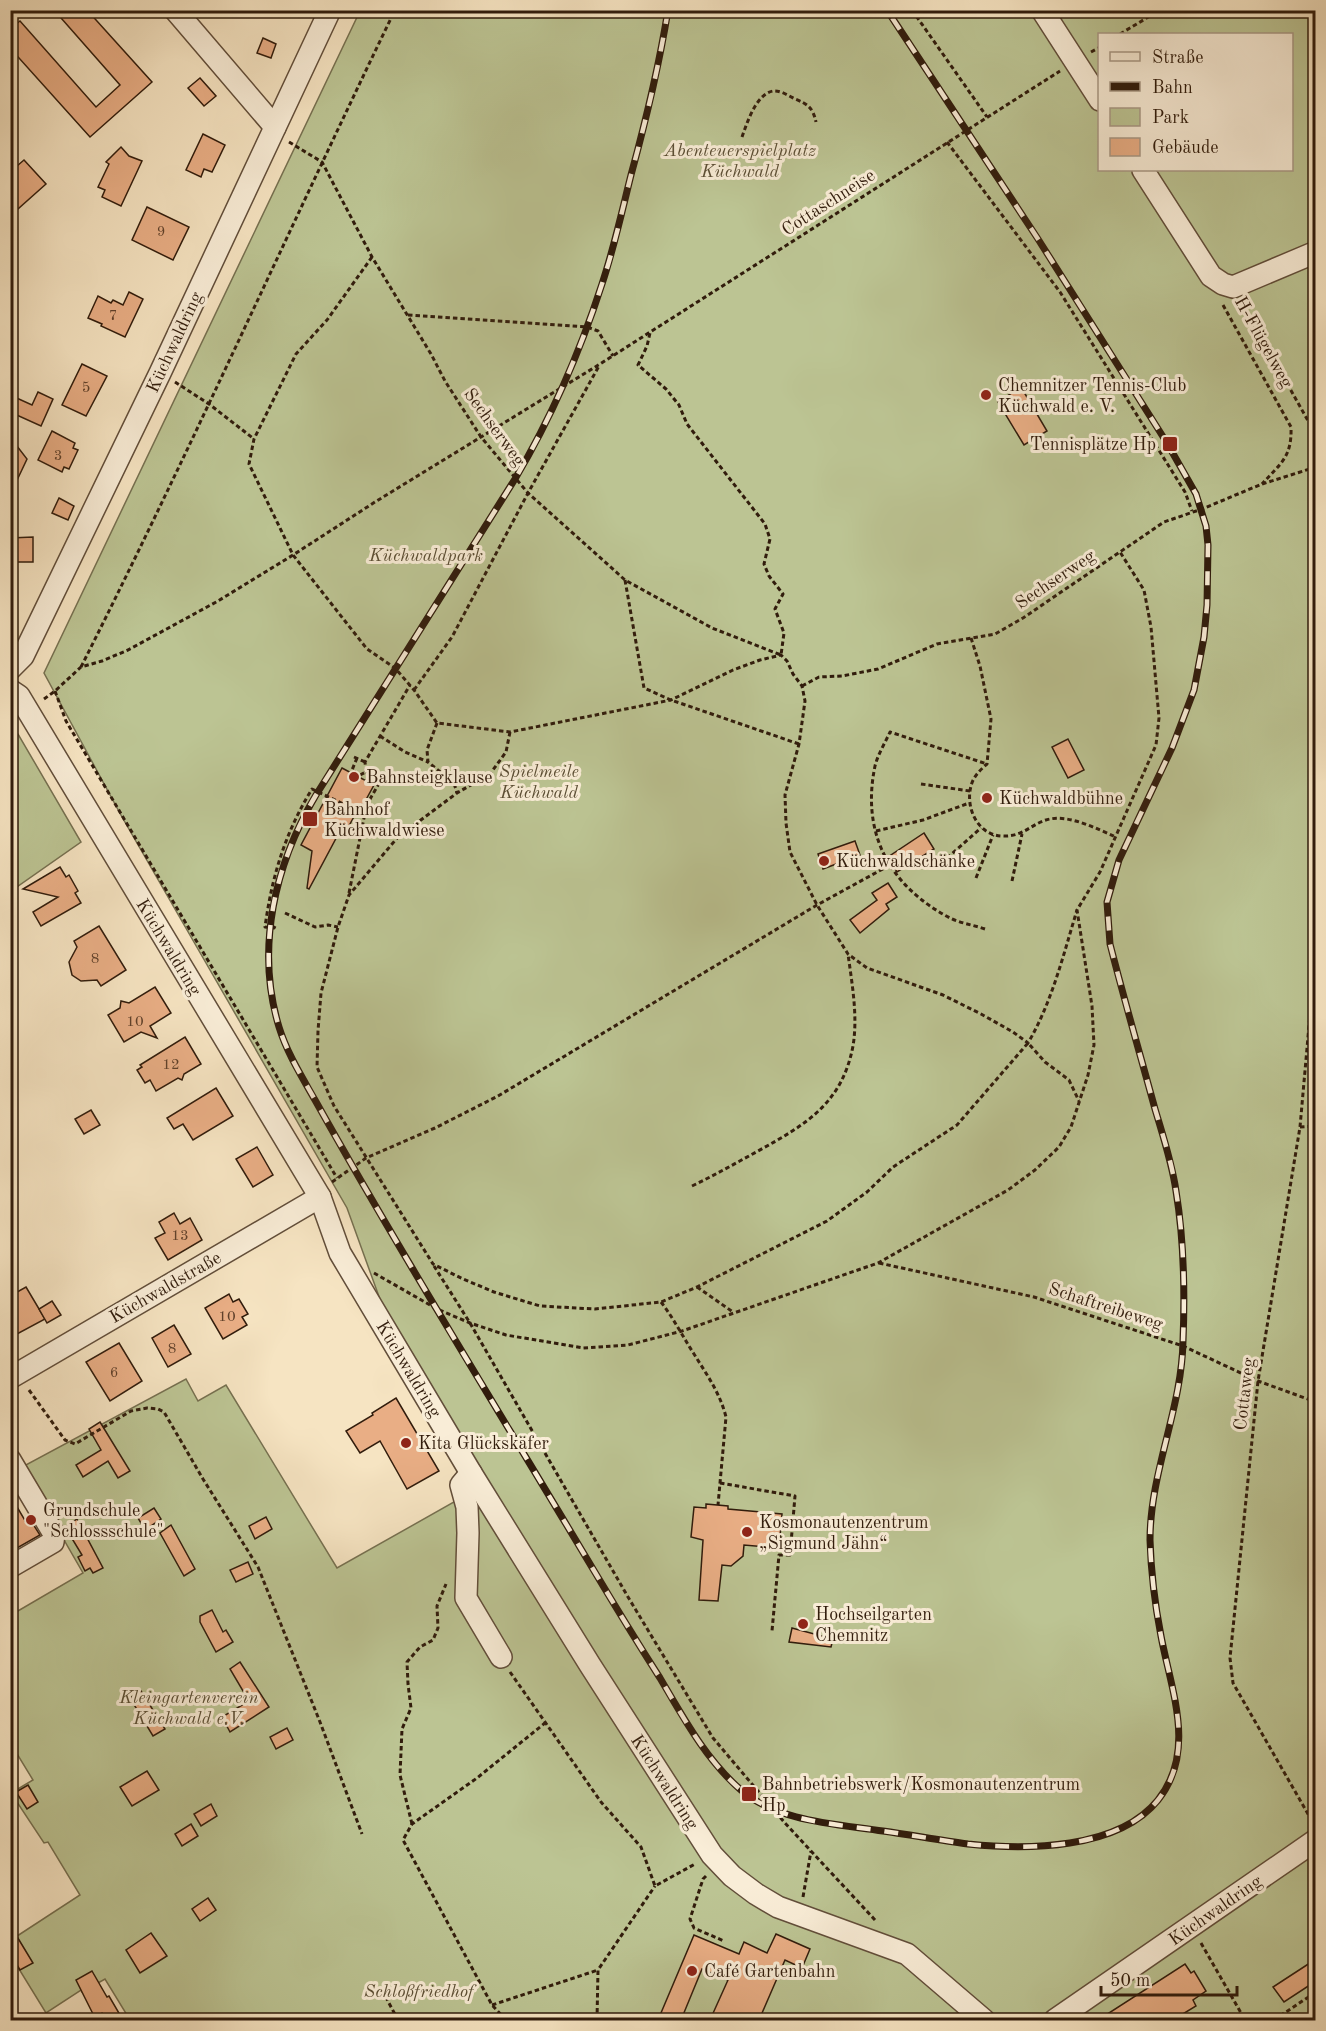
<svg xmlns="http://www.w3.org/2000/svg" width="1326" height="2031" viewBox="0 0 1326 2031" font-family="'Old Standard TT',serif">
<rect width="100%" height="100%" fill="#f6e4c2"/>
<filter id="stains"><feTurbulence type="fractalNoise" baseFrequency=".00333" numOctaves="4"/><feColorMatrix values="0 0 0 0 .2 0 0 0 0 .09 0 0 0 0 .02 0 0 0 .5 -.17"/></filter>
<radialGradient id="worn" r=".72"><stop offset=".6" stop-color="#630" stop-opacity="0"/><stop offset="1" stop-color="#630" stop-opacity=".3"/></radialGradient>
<g fill="#bcc493" stroke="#767050" stroke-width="1.5" fill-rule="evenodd">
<path d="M360,11H1315V2020H130L105,1979L82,1992L81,1990L46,2013L11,1956V1940L80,1895L48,1842L44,1843L11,1793L33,1780L11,1744V1615L83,1573L22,1467L186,1379L198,1401L226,1385L337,1568L477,1489L386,1316L347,1208L122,817L44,673ZM1100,34H1292V170H1100Z"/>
<polygon points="11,730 18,734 81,842 11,891"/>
</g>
<g fill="#e9ae85" stroke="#311c0c" stroke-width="1.5">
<polygon points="54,10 87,10 152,82 90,137 10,48 10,29 20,21 96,107 120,85"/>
<polygon points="263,38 276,44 271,58 257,53"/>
<polygon points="200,78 216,96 204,106 188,88"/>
<polygon points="203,134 225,145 212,172 204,169 201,177 186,170"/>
<polygon points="121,147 129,156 142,161 121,206 102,197 105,190 98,187 109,164 106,162"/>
<polygon points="24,160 46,184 10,216 10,172"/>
<polygon points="147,207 189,227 173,260 132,240"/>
<polygon points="129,292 143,299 125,337 101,326 102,324 88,318 98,296 111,303 113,300 123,305"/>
<polygon points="82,364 107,376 86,416 62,405"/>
<polygon points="1021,387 1047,431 1024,445 998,402"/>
<polygon points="38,392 53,399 41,426 10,412 10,395 32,405"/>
<polygon points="52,431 75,443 73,448 78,450 69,469 64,467 62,472 38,460"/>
<polygon points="10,437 27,459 10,495"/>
<polygon points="59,498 74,506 68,520 52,513"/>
<polygon points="33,537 33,562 10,562 10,538"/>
<polygon points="1068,739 1084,770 1068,778 1052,747"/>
<polygon points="342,768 374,785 363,805 361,804 345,833 340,831 309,889 307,888 312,851 301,845"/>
<polygon points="924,833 934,849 897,872 888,857"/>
<polygon points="855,841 860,855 823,869 818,854"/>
<polygon points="60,867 66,877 69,875 78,891 75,893 81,903 41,926 33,912 58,897 23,889"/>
<polygon points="888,883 897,897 886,904 889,909 860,933 850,920 877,900 872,893"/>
<polygon points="99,926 126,970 101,986 97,980 81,981 72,975 69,962 77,947 74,941"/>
<polygon points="155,987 171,1013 150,1026 157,1038 141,1032 124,1042 108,1015 120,1008 121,1001 129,1003"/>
<polygon points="185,1037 201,1064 184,1074 182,1080 178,1078 156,1091 150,1080 145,1083 137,1070 142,1067 140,1065"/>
<polygon points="216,1088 233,1116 193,1140 183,1124 174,1129 167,1118"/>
<polygon points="91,1110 100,1125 84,1134 75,1119"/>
<polygon points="257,1147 273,1175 253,1187 236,1159"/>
<polygon points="174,1213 180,1224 190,1218 202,1240 168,1260 155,1238 165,1233 159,1222"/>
<polygon points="26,1287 45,1319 17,1334 10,1322 10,1296"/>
<polygon points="229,1294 233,1302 239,1299 248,1314 242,1317 247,1325 223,1339 205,1308"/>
<polygon points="52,1301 61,1315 47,1323 39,1309"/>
<polygon points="174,1325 191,1354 168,1367 152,1338"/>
<polygon points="119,1343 142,1381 110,1401 86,1362"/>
<polygon points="396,1398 439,1471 407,1489 380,1441 360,1453 346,1431 373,1415 372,1413"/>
<polygon points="100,1422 130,1471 118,1478 108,1461 83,1477 76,1465 101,1450 89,1429"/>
<polygon points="10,1495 27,1524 31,1521 40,1535 10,1552"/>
<polygon points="706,1504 728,1506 728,1509 782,1514 779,1548 744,1545 743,1556 731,1566 722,1565 718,1601 699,1600 703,1540 691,1537 694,1507 706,1508"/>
<polygon points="154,1508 161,1519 145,1530 138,1518"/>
<polygon points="266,1517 272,1529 255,1539 249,1526"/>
<polygon points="77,1519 103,1568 93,1573 90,1568 85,1571 78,1557 82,1555 65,1527"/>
<polygon points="171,1525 195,1569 184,1576 160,1533"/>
<polygon points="248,1562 253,1574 236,1582 230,1570"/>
<polygon points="212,1610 223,1632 226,1630 233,1642 216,1652 200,1622 200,1616"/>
<polygon points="792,1628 833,1639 831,1647 789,1642"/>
<polygon points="240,1662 269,1707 230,1732 222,1717 249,1701 230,1669"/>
<polygon points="141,1691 165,1729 153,1736 130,1698"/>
<polygon points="287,1728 293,1740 276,1749 270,1737"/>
<polygon points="147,1771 159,1790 132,1806 120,1787"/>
<polygon points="28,1785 38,1802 27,1809 16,1792"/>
<polygon points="211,1804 217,1816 201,1826 194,1814"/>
<polygon points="191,1824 198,1836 182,1846 175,1834"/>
<polygon points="208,1898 216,1910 200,1921 192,1909"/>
<polygon points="10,1925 33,1963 20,1970 10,1953"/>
<polygon points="151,1933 167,1956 140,1973 126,1950"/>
<polygon points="776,1934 810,1949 802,1968 785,1960 759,2020 710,2020 728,1980 702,1969 681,2020 658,2020 694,1935 739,1954 744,1942 767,1953"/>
<polygon points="1316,1959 1316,1981 1284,2002 1273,1987"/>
<polygon points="1185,1964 1191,1973 1194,1971 1206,1991 1193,2000 1196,2006 1173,2020 1098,2020"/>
<polygon points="92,1971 107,1997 109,1996 123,2020 106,2020 102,2013 95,2018 76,1980"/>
</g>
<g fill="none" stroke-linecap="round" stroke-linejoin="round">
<defs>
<g id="minor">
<polyline points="175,10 275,127"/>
<polyline points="1042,10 1100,100"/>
<polyline points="1143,170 1211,276 1223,284 1233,287 1316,252"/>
<polyline points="10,669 23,656 160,373 330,10"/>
<polyline points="10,690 19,696 320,1197 340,1253 471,1473 590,1665 712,1855 732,1876 756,1894 778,1907 907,1954 984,2020"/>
<polyline points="10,1378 320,1197"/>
<polyline points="10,1460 54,1534 53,1542 10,1567"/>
<polyline points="471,1473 461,1485 467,1507 468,1533 466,1598 501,1657"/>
<polyline points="1055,2020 1316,1840"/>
</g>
</defs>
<use href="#minor" stroke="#624e3a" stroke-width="24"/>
<g stroke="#311c0c" stroke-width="3" stroke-dasharray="4.5 3" stroke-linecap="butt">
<polyline points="912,10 987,117"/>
<polyline points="1120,34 1160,10"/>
<polyline points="1091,52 1100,47"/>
<path d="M742,137C747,123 756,94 773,91C780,90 789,96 795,99C808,104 813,108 816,122"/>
<polyline points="289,142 322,162 372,257 431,354 445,381 481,437 528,493 625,580 712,628 781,655 784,633 775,609 783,594 769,576 764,564 770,539 765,524 687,424 679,405 666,389 638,365 647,346 650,333"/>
<polyline points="947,142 1060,292 1185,492 1192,511"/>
<path d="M372,257L327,320L296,354L254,439L249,464L293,555L367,649L395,668L414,690L437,723L510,732L671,700L733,670L760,660L781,655L787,661L793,674L802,686L805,701L799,744L785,795L786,823L790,852L817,905L848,954L867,968L943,995L981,1014L1013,1032L1028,1043C1052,1002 1063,956 1077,910"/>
<path d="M1223,305L1291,427C1292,457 1281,463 1262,484"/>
<polyline points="1243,305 1316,435"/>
<polyline points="408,315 587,327 598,331 613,356"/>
<polyline points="175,382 209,404 254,439"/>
<polyline points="1313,468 1313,453 1316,441"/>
<polyline points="625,580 644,688 671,700 799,744"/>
<path d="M971,638L980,666L991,719L987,764C980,770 973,777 971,786C965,808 978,836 1003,836C1024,837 1033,822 1050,819C1071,815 1097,829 1116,837"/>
<path d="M81,667C190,451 289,229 395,10"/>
<polyline points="802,686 819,677 842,676 878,669 937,644 995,634 1023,618 1164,522 1202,509 1262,484 1316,467"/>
<polyline points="414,690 452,637 528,493 599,366"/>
<polyline points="55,691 66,721 337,1178"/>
<polyline points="44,699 55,691 81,667 102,661 128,650 218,601 293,555 375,502 600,364 1060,71"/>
<polyline points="437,723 427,750 428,762 454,783 457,793"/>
<polyline points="510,732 506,752 490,774 457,793 398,837 349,895 338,927 321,993 318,1031 317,1067 334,1106 433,1264 463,1279 494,1292 540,1306 595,1309 661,1302 697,1287 827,1221 867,1192 893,1167 957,1125 1028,1043 1045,1062 1069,1080 1079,1101"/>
<polyline points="380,736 405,752 428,762"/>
<polyline points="354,757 365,762"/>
<polyline points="357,758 352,770 360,775 366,772"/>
<polyline points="366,772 365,762 410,685"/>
<polyline points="921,784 970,791"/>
<polyline points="876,831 923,820 969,803"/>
<polyline points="947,858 981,828"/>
<polyline points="976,878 993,835"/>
<polyline points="1012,881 1022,834"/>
<polyline points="349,893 364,818 362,813 381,780 366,772"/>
<polyline points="285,913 315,927 328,925 338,927"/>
<path d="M275,926L274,928L265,927C272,876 285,833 312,789L362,813"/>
<path d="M985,929C973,925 960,923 950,918C889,886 861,833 875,766C878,754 885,743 890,732L987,764"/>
<polyline points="1300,1127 1316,1126"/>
<polyline points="332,1182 366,1158 435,1128 498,1096 817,905 890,865"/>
<path d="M692,1186C715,1175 736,1163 758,1151C805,1125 842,1104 853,1046C858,1016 852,984 848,954"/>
<polyline points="879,1263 1034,1297 1183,1346 1258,1381 1316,1402"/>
<polyline points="434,1266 470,1323 628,1597 713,1738 785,1823 876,1921"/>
<polyline points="374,1273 437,1309 470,1323 506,1335 583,1348 628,1345 682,1331 878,1263 1008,1190 1035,1170 1059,1147 1071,1127 1088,1075 1094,1045 1092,1006 1077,910 1100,872 1156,745 1159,718 1151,627 1144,590 1120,552"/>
<polyline points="697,1287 733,1312"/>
<path d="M661,1302C674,1319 683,1337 694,1354C707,1375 720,1393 726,1417L718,1505"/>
<polyline points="29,1390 65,1440 75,1444 131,1411 147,1408 158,1409 164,1412 203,1479 258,1567 320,1722 362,1834"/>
<polyline points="720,1483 795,1496 790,1555 779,1555 772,1631"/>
<polyline points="510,1672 601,1802 641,1847 655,1886 695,1864"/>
<polyline points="1312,1821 1233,1683 1230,1658 1258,1381 1300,1127 1316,947"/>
<polyline points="412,1824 400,1775 402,1729 411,1708 408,1684 407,1662 420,1647 433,1640 438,1628 437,1606 446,1584"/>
<polyline points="706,1876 703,1879 690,1919 694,1928 724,1941"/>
<polyline points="803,1897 811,1851"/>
<polyline points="1201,1943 1245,2020"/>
<polyline points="382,1990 398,2020"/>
<polyline points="492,2005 598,1970"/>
<polyline points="506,2020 492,2005 403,1840 412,1824 477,1778 545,1723"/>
<polyline points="597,2020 598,1970 655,1886"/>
<polyline points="1274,2020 1316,1992"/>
</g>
<use href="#minor" stroke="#f9edd7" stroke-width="21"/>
<defs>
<path id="rail" d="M668,10C659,66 646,120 631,175C622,211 614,248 602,284C580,352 551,418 515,479L316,795C275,864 255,948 279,1027C287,1053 302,1077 315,1100C404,1259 500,1413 593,1569C615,1606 637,1642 660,1678C683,1717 706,1760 741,1790C778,1822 837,1824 883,1831C911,1835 939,1840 968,1844C1026,1850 1118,1850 1158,1800C1197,1751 1171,1690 1161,1636C1155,1605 1151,1572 1150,1540C1150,1472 1182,1408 1183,1341C1185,1291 1184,1240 1176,1191C1172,1163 1163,1136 1155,1109C1140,1054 1124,999 1110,944L1107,902L1119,860L1172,748L1194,690L1204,637L1207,605L1208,545L1206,526L1196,494L1167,443L1038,239L887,10"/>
</defs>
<use href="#rail" stroke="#311c0c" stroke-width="7"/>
<use href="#rail" stroke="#f9edd7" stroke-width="4.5" stroke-dasharray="14" stroke-linecap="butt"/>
</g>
<g fill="#8f2418" stroke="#f9edd7" stroke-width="2">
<circle cx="986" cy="395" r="6"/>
<rect x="1162" y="436" width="16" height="16" rx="3"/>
<circle cx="354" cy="777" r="6"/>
<circle cx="987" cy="798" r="6"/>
<rect x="302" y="811" width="16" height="16" rx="3"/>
<circle cx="824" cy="861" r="6"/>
<circle cx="406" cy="1443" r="6"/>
<circle cx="31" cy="1520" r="6"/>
<circle cx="747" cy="1532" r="6"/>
<circle cx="803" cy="1624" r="6"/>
<rect x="741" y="1786" width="16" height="16" rx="3"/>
<circle cx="692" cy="1971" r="6"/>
</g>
<g text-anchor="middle" stroke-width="6" stroke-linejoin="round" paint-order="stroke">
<g font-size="15" fill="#5f402a">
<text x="161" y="236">9</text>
<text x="113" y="320">7</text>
<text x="86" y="392">5</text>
<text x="58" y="460">3</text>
<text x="95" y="963">8</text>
<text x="135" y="1026">10</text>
<text x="171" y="1069">12</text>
<text x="180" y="1240">13</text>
<text x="227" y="1321">10</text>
<text x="172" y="1353">8</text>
<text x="114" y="1377">6</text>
</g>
<g font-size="18" font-style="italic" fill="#5b4e34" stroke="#f9edd7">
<text x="740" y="156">Abenteuerspielplatz<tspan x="740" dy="21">Küchwald</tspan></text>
<text x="426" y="561">Küchwaldpark</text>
<text x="539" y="777">Spielmeile<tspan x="539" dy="21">Küchwald</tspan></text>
<text x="189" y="1703">Kleingartenverein<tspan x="189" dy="21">Küchwald e.V.</tspan></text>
<text x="419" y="1997">Schloßfriedhof</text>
</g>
<g font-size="18" fill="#311c0c" stroke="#f9edd7">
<text transform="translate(828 202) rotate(-33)" y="6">Cottaschneise</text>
<text transform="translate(174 342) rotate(-65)" y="6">Küchwaldring</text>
<text transform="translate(1264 342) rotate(61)" y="6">H-Flügelweg</text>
<text transform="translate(495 427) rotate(54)" y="6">Sechserweg</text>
<text transform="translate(1055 579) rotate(-34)" y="6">Sechserweg</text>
<text transform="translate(169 947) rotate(59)" y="6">Küchwaldring</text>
<text transform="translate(165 1287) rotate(-30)" y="6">Küchwaldstraße</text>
<text transform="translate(1106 1306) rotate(18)" y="6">Schaftreibeweg</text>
<text transform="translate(409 1369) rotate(59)" y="6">Küchwaldring</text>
<text transform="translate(1244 1394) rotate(-83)" y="6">Cottaweg</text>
<text transform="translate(665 1782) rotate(57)" y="6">Küchwaldring</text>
<text transform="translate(1215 1910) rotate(-35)" y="6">Küchwaldring</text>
</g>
<g font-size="18" fill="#311c0c" stroke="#f9edd7" text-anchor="start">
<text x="998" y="391">Chemnitzer Tennis-Club<tspan x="998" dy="21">Küchwald e. V.</tspan></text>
<text x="1156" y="450" text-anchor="end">Tennisplätze Hp</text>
<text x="366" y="783">Bahnsteigklause</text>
<text x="999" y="804">Küchwaldbühne</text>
<text x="324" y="815">Bahnhof<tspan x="324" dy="21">Küchwaldwiese</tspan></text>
<text x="836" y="867">Küchwaldschänke</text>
<text x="418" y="1449">Kita Glückskäfer</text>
<text x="43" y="1516">Grundschule<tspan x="43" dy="21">"Schlossschule"</tspan></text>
<text x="759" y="1528">Kosmonautenzentrum<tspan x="759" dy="21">„Sigmund Jähn“</tspan></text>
<text x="815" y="1620">Hochseilgarten<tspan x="815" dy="21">Chemnitz</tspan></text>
<text x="762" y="1790">Bahnbetriebswerk/Kosmonautenzentrum<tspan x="762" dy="21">Hp</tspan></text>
<text x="704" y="1977">Café Gartenbahn</text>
</g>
</g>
<rect width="1326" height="2031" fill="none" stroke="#f6e4c2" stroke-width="36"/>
<rect x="12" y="12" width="1302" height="2007" fill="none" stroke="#311c0c" stroke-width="3"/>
<rect x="18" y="18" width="1290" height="1995" fill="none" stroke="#311c0c" stroke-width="1.5"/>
<rect x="1098" y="33" width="195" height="138" fill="#f9edd7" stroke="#a99986" stroke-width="1.5"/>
<rect x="1110" y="52" width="30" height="9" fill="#f9edd7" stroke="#a99986" stroke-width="1.5"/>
<text x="1152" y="63" font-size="18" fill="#311c0c">Straße</text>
<rect x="1110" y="82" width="30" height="9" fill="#311c0c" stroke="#a99986" stroke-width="1.5"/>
<text x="1152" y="93" font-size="18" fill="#311c0c">Bahn</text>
<rect x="1110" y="108" width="30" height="18" fill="#bcc493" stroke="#a99986" stroke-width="1.5"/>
<text x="1152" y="123" font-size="18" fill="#311c0c">Park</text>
<rect x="1110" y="138" width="30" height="18" fill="#e9ae85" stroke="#a99986" stroke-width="1.5"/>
<text x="1152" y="153" font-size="18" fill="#311c0c">Gebäude</text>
<path d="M1101 1986v9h136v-9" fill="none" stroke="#311c0c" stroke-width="3"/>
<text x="1110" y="1986" font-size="18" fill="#311c0c" stroke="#f9edd7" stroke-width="4.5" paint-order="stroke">50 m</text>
<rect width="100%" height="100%" filter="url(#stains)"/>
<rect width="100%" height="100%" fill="url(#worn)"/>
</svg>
